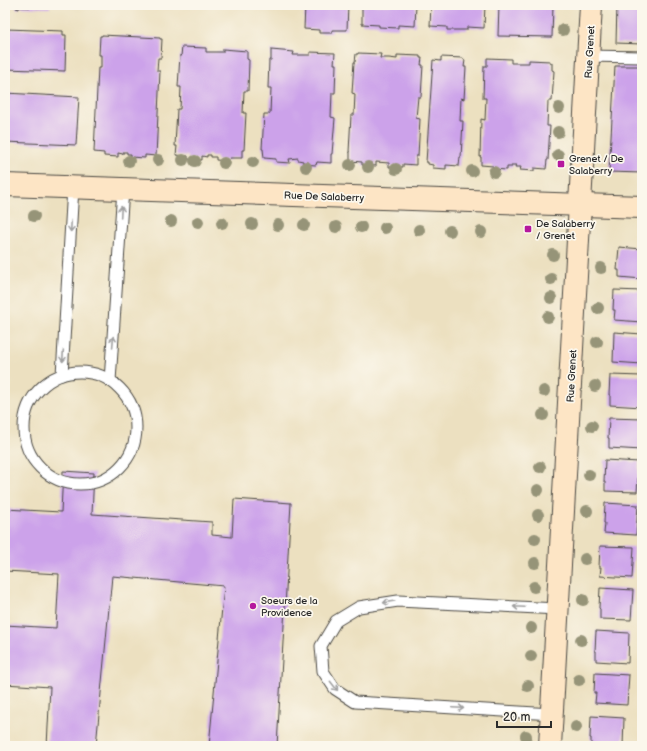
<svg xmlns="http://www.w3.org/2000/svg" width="647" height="751" viewBox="0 0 647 751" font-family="'Balsamiq Sans',sans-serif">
<rect width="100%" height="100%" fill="#fbf7ec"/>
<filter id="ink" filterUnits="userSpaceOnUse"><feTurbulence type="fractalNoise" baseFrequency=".025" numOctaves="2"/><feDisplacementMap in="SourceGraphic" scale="8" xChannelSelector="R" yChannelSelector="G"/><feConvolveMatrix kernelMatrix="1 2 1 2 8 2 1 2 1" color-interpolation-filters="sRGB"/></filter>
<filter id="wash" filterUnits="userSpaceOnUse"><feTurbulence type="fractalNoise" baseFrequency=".012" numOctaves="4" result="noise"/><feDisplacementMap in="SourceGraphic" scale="16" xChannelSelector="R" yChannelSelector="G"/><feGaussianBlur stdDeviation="0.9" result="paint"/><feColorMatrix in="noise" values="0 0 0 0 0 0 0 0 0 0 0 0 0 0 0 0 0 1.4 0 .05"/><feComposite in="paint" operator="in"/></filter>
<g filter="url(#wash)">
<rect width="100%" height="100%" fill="#ece0c0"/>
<g id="blocks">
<g fill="#cca2ea">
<polygon points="16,5 50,5 50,8 19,7 19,9 16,8"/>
<polygon points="305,5 348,5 347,30 332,30 332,33 319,33 319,30 304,29"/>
<polygon points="362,5 416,5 415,26 398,25 398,28 379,27 379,25 362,24"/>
<polygon points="431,5 485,5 484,28 467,27 467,30 447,30 447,27 430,26"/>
<polygon points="499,5 553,5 552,37 498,36"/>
<polygon points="617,5 642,5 642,44 616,43"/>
<polygon points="6,29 63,31 63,35 66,35 65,71 5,69"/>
<polygon points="102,35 160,38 160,39 162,39 161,58 158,58 157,71 160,71 156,156 145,155 145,158 131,157 131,154 127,154 127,152 123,152 123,154 118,153 118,157 104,156 104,153 94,152 98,68 101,68 101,55 99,55 100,36 102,36"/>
<polygon points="182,47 206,48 206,52 223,52 223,49 247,51 247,59 249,60 248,91 244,91 243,113 246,113 244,150 242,150 242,158 230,158 229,161 216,160 216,157 211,157 211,155 207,155 207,157 202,156 202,160 188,159 188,156 176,155 177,146 175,146 177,109 180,109 181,87 178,87 180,55 181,56"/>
<polygon points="271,50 294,52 293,55 310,55 310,52 335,53 334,64 336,64 335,93 332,93 331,117 335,118 332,154 331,154 331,163 317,162 316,165 303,164 303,161 298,160 298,158 289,159 290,163 276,162 276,159 264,158 263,149 262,149 264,114 270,114 271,88 268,88 269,60 271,60"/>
<polygon points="358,53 381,54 380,58 389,58 397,59 397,55 420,56 420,58 422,58 421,65 423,65 421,97 418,97 416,118 420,119 418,156 416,156 416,165 403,164 403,167 389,167 389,163 376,162 376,166 362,165 362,162 350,161 350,152 349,152 351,115 354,115 355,94 352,93 354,62 355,62 356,54 358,54"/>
<polygon points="441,57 463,58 463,59 465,60 464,67 466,67 464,99 461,98 460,121 463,121 461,157 460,157 459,166 446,165 446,169 433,168 433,165 428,164 428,162 426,162 433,60 441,61"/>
<polygon points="487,58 511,59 511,63 529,63 529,60 550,61 550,63 552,63 552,70 554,71 552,101 548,101 547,126 550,126 548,160 547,160 546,169 534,168 534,171 520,170 521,167 515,167 516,165 512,165 512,167 507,167 507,170 493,169 493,166 481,165 481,157 480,157 481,119 485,120 486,98 483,98 484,66 487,66"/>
<polygon points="615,66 642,66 642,173 609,172"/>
<polygon points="5,93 79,97 76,145 5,142"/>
<polygon points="619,247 642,249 642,279 619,277 619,270 617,270"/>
<polygon points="614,290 642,291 642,322 614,320 615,310 613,310"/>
<polygon points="614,332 642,334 642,364 613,362"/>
<polygon points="610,375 642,376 642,407 610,405 610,395 609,395"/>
<polygon points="609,418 642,419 641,450 609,448 609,438 608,438"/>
<polygon points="605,460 639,462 637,492 605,491 605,482 604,482"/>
<polygon points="63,471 94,473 92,514 212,522 212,535 232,537 234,499 291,503 277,746 209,746 224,586 112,576 96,746 47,746 50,687 5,684 5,625 56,628 59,574 5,571 5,509 61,512"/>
<polygon points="605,503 638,505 636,535 604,533 605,523 604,523"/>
<polygon points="600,546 634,547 632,578 600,576 601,567 599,567"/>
<polygon points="600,588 633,590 631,620 600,619 600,609 599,608"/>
<polygon points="596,631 629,633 628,663 596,661 596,651 595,651"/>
<polygon points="595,673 629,675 627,705 595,703 596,693 594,693"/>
<polygon points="591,716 624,718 623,746 591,746 591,738 590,738"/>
</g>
</g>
</g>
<g filter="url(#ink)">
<use href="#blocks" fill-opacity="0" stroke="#484641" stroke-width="1"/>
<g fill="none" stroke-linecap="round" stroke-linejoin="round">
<defs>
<g id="lane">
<polyline points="588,56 642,57"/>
<circle cx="80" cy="428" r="56"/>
<polyline points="62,375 73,187"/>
<polyline points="110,381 123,189"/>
<polyline points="552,714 355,702 335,689 323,671 321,646 336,621 359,607 398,601 558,609"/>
</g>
<g id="secondary">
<polyline points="5,185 642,207"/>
<polyline points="550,746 591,5"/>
</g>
</defs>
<use href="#lane" stroke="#484641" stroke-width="13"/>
<use href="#secondary" stroke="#484641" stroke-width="24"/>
<use href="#lane" stroke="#fff" stroke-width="11"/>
<use href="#secondary" stroke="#fde5c5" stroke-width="22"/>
</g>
<g fill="#969478">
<circle cx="563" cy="30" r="6"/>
<circle cx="559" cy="108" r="6"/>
<circle cx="558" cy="132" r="6"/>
<circle cx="558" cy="155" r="6"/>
<circle cx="158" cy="160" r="6"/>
<circle cx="183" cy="160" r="6"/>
<circle cx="129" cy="161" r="6"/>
<circle cx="195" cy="161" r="6"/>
<circle cx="253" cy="162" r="6"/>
<circle cx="224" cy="163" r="6"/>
<circle cx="350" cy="165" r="6"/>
<circle cx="306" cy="167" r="6"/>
<circle cx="368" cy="167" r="6"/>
<circle cx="396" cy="169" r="6"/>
<circle cx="472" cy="171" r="6"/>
<circle cx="494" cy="172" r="6"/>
<circle cx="34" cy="216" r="6"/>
<circle cx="171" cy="221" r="6"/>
<circle cx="198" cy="222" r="6"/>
<circle cx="222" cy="223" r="6"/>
<circle cx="252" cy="224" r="6"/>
<circle cx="278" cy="225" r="6"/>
<circle cx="304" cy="225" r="6"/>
<circle cx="336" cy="227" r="6"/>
<circle cx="361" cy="227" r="6"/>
<circle cx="385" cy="228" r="6"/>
<circle cx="419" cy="230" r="6"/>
<circle cx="450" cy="231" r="6"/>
<circle cx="481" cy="232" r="6"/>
<circle cx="553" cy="255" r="6"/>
<circle cx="601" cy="268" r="6"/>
<circle cx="551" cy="279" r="6"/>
<circle cx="551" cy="298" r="6"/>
<circle cx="598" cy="308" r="6"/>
<circle cx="548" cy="317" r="6"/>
<circle cx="597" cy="342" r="6"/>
<circle cx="595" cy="386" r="6"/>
<circle cx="544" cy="391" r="6"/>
<circle cx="543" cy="415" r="6"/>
<circle cx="592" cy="426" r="6"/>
<circle cx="540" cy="467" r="6"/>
<circle cx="589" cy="475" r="6"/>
<circle cx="538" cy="490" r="6"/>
<circle cx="587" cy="511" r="6"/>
<circle cx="538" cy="515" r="6"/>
<circle cx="535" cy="539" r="6"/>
<circle cx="585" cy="559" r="6"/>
<circle cx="535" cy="563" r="6"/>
<circle cx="534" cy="587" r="6"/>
<circle cx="583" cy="600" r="6"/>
<circle cx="531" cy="628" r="6"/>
<circle cx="581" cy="640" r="6"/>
<circle cx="531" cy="656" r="6"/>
<circle cx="579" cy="680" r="6"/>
<circle cx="528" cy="686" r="6"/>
<circle cx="576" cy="727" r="6"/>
<circle cx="526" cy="736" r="6"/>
</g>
<defs><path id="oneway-shaft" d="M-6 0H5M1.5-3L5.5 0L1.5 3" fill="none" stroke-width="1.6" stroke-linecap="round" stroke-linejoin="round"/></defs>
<g stroke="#a0a0a0">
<use href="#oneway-shaft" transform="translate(121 212) rotate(-87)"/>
<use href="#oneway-shaft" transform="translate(71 226) rotate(93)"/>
<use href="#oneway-shaft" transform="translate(113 342) rotate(-86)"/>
<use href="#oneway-shaft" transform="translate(63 356) rotate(93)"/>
<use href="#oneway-shaft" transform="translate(389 602) rotate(171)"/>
<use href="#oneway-shaft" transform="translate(519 607) rotate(-177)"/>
<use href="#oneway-shaft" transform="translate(334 686) rotate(52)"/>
<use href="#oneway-shaft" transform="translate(458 708) rotate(3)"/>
</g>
</g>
<g fill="#b5179e" stroke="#fbf7ec" stroke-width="1.5">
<rect x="557" y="160" width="8" height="8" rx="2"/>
<rect x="524" y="225" width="8" height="8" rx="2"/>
<circle cx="253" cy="606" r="4"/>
</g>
<g text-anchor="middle" stroke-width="3.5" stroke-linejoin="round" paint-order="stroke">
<g font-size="10" fill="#2b2b2b" stroke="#fbf7ec">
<text transform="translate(589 52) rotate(-87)" y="4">Rue Grenet</text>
<text transform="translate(324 196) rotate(2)" y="4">Rue De Salaberry</text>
<text transform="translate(571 376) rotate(-87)" y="4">Rue Grenet</text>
</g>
<g font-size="10" fill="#2b2b2b" stroke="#fbf7ec" text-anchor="start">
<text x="569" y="162">Grenet / De<tspan x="569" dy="12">Salaberry</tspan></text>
<text x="536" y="227">De Salaberry<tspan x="536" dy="12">/ Grenet</tspan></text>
<text x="261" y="604">Soeurs de la<tspan x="261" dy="12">Providence</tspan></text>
</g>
</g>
<rect width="647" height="751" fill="none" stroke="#fbf7ec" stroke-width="20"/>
<path d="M497 721v6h54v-6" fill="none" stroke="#2b2b2b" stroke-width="2"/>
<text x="503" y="721" font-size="12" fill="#2b2b2b" stroke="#fbf7ec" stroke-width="3" paint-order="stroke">20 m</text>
</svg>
